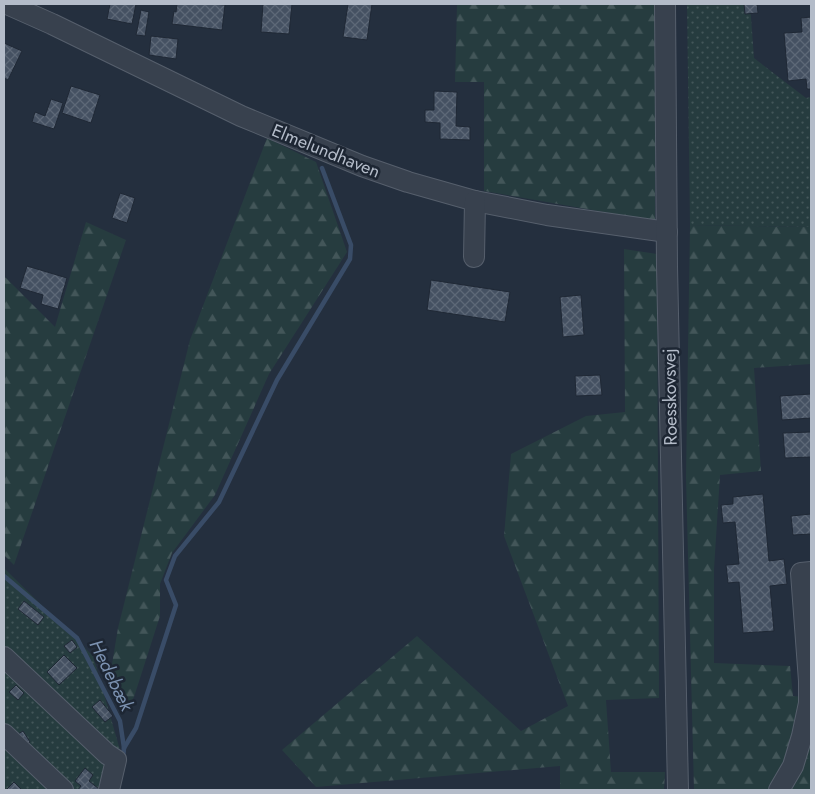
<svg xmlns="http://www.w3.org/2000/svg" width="815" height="794" viewBox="0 0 815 794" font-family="Jost,sans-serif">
<defs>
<pattern id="forest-firs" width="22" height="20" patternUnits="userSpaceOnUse" patternTransform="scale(1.25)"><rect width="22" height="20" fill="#263c3f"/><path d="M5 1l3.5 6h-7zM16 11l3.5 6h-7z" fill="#435659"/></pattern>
<pattern id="park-dots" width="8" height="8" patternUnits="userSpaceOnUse" patternTransform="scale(1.25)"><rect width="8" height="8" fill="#263c3f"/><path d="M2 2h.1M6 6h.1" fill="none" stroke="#435659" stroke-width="1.8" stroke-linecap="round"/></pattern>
<pattern id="building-cross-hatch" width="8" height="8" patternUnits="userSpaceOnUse" patternTransform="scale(1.25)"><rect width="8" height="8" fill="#455162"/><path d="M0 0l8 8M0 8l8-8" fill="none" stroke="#5d6877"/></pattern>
</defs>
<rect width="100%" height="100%" fill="#242f3e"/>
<g fill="url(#forest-firs)">
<polygon points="457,4 655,4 655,221 484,191 484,82 455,82"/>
<polygon points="267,138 316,162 347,252 269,374 215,495 172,553 160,584 160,616 134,697 127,709 111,670 118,628 190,340"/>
<polygon points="86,222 126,240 14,565 4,555 4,276 55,327"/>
<polygon points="690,225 811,227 811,364 754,368 761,471 720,475 714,569 714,663 790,666 793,696 804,697 811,702 811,790 694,790 686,477"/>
<polygon points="624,249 657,254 659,698 606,700 611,772 665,772 664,790 560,790 560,766 316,787 282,750 417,636 521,731 568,706 504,536 511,454 586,416 625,412"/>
</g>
<g fill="url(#park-dots)">
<polygon points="687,4 750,4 754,58 806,98 811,97 811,227 690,225"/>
<polygon points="4,568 93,656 120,750 111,790 4,790"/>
</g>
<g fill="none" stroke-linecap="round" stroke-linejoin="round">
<g stroke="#394c67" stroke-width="4.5">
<polyline points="4,576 77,638 120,721 124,748 123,758"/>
<polyline points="124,748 136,728 176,605 166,580 175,556 219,502 277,380 350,259 351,245 322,168"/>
</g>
</g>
<g fill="url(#building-cross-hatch)" stroke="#1f2835">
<polygon points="110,4 136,4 132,24 107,19"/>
<polygon points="177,4 212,4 225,5 222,30 172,24 174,11 176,12"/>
<polygon points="263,4 292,4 289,34 261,32"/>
<polygon points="348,4 372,4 367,40 343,37"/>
<polygon points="744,4 765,4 757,4 758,13 745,14"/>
<polygon points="141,10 149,12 145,36 136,35"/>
<polygon points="811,17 811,89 807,89 806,79 788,81 784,33 802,32 801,18"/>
<polygon points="151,36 178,39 176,59 149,55"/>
<polygon points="4,43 22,51 8,80 4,78"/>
<polygon points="71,86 100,95 91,123 62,113"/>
<polygon points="434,91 457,92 456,126 470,127 470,140 440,139 440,123 425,122 425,110 434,110"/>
<polygon points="51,99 63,103 54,129 32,122 35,112 45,116"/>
<polygon points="120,193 135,198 127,223 112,218"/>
<polygon points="27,266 67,278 58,309 41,304 43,295 20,288"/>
<polygon points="431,280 510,292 505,322 427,310"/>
<polygon points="581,295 584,335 563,337 560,297"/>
<polygon points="600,375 602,395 576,396 575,376"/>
<polygon points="811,394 811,418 782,420 780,396"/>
<polygon points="811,432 811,457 785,458 783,433"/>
<polygon points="763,494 769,561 784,559 787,584 770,586 774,631 743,633 739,582 728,583 726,565 739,564 735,522 723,523 721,505 733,504 733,497"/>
<polygon points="811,514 811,534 793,535 791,516"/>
<polygon points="24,601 44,617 38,625 18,609"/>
<polygon points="72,640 77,647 70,653 64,646"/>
<polygon points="64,655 77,668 59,685 47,672"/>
<polygon points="16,685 24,693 18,700 9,692"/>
<polygon points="100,700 113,716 105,722 92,707"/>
<polygon points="23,731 30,742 22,747 15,736"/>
<polygon points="85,768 93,775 89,781 99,789 98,790 78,790 81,786 75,781"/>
<polygon points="14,782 22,790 6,790"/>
</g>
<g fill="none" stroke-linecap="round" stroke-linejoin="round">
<defs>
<g id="minor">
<polyline points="7,4 52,24 241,116 362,166 408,182 475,201 547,215 667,232"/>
<polyline points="665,4 667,266 678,790"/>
<polyline points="474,257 475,201"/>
<polyline points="4,657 107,754 116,760 109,790"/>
<polyline points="4,734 63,790"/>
<polyline points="779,790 793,766 802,736 809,703 809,681 801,573 811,572"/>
</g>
</defs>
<use href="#minor" stroke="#565f6c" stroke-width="22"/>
<use href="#minor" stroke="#38414e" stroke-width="20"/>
</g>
<g text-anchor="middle" stroke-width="5" stroke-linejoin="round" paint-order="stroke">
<g font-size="18" fill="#b4bcc9" stroke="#1d2633">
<text transform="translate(326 151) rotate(22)" y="6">Elmelundhaven</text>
<text transform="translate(670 397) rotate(-91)" y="6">Roesskovsvej</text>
</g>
<g font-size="19" font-style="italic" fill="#7c92b1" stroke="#1d2633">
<text transform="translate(112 675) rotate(64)" y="7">Hedebæk</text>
</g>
</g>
<rect width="815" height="794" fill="none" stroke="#b4bcc9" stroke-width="10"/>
</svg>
